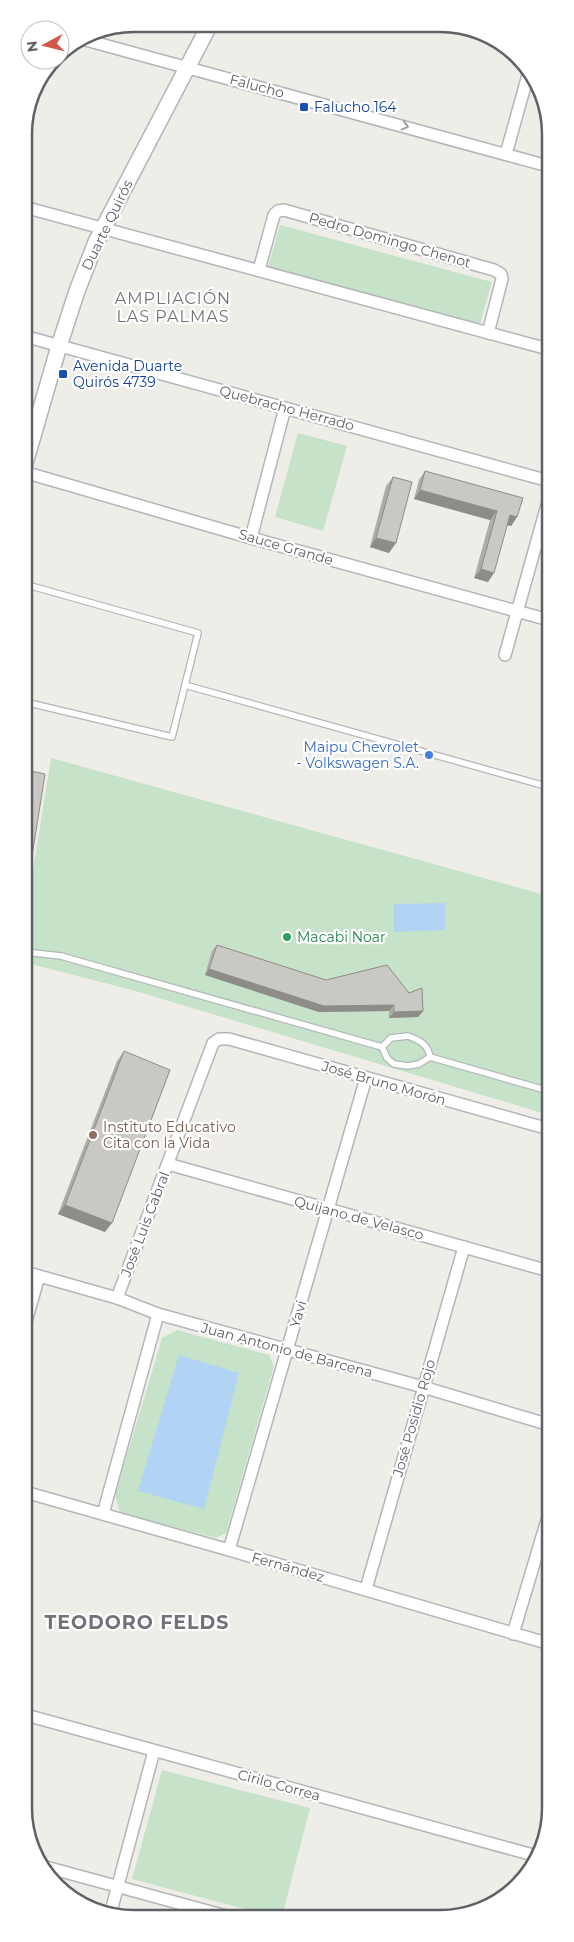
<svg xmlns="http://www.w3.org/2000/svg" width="574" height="1942" viewBox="0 0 574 1942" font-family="Montserrat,sans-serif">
<rect width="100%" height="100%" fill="#eeede7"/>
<g fill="#c6e2c8">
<polygon points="280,225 492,282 480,324 268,267"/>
<polygon points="298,433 347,446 323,531 275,517"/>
<polygon points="51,758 549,896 549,1115 132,990 27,963 25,960 25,914 27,908"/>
<polygon points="177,1330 269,1355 274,1366 226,1533 216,1538 120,1513 115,1495 162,1338"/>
<polygon points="162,1770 310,1808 282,1916 271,1916 132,1879"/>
</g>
<g fill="#b1d4f4">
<polygon points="445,903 445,930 394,932 394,904"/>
<polygon points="179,1355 239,1373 204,1509 138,1491"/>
</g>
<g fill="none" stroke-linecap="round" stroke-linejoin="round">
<defs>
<g id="service">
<polyline points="24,584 198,633 172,737 25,702"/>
<polyline points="185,685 549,787"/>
<polyline points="25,952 61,956 382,1047"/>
<path d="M408,1036C419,1040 428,1044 430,1057L419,1064L408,1066L394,1064L387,1058L382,1047L391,1038Z"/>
<polyline points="430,1057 549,1091"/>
</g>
<g id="minor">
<polyline points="82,39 548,166"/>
<polyline points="506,154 528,75"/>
<polyline points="24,207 548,349"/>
<polyline points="259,270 274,215 278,211 284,210 494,270 501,274 502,279 488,333"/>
<polyline points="24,336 549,481"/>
<polyline points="24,472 251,538 549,620"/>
<polyline points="251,538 285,408"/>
<polyline points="505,655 549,498"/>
<polyline points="168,1164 549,1271"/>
<polyline points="25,1272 117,1298 158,1314 423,1387 550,1425"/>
<polyline points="117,1298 213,1043 219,1039 229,1039 549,1129"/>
<polyline points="25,1325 39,1276"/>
<polyline points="25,1492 229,1550 550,1644"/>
<polyline points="103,1514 158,1314"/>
<polyline points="229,1550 366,1078"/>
<polyline points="366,1589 464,1247"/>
<polyline points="513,1634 550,1510"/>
<polyline points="26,1715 533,1855"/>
<polyline points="46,1867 226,1916"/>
<polyline points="110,1915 154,1751"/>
</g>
<polyline id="secondary" points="24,467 59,346 77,291 96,242 210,24"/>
</defs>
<use href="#service" stroke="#b3b6b9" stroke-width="8"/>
<use href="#minor" stroke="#b3b6b9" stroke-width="14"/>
<use href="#secondary" stroke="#b3b5b9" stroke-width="18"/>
<use href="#service" stroke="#fff" stroke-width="5.5"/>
<use href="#minor" stroke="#fff" stroke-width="11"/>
<use href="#secondary" stroke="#fff" stroke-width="15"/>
</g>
<g fill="#aeaca8">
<polygon points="425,471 517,517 511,526 507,525 488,582 474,578 490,520 414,499 419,480"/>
<polygon points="393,477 389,553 370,547 386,486"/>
<polygon points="217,945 326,980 423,1011 418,1017 389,1018 389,1011 319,1012 205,975 212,951"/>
<polygon points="124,1051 105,1232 58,1214 117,1061"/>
<polygon points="550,1721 550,1747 543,1745"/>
</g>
<g fill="#8d8c88">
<polygon points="420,490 497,511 490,520 414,499"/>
<polygon points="510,515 517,517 511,526 504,524"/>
<polygon points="376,538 396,543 389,553 370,547"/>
<polygon points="481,569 494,573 488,582 474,578"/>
<polygon points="209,969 394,1005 389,1011 319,1012 205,975"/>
<polygon points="423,1011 418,1017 389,1018 394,1012"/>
<polygon points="65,1205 112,1223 105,1232 58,1214"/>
<polygon points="546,1742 550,1743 550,1747 543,1745"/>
</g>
<g fill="#cac8c3" stroke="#8d8c88">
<polygon points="425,471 523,498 517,517 510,515 494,573 481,569 497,511 420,490"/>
<polygon points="393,477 412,482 396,543 376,538"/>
<polygon points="25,770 45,774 27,888 25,888"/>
<polygon points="217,945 326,980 387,965 409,993 422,988 423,1011 394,1012 394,1005 324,1006 209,969"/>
<polygon points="124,1051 170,1070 112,1223 65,1205"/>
<polygon points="550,1726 550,1743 546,1742"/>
</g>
<defs><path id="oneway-chevron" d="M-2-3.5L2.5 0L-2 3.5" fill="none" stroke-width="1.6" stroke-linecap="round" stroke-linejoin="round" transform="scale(1.25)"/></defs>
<use stroke="#9ea0a3" href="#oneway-chevron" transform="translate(405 126) rotate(15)"/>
<g fill="#1a4fb4" stroke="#fff" stroke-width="2">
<rect x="299" y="102" width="10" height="10" rx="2.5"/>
<rect x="58" y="369" width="10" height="10" rx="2.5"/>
</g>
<circle fill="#3f7fe0" stroke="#fff" stroke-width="2" cx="429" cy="755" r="5"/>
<circle fill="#2e9e5b" stroke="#fff" stroke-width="2" cx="287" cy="937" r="5"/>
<circle fill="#8d6e63" stroke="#fff" stroke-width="2" cx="93" cy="1135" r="5"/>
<g text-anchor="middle" stroke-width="4.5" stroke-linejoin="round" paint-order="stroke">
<g font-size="14" fill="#5e6165" stroke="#fff">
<text transform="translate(257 86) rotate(15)" y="5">Falucho</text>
<text transform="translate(107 225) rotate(-64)" y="5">Duarte Quirós</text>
<text transform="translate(390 240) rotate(16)" y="5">Pedro Domingo Chenot</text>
<text transform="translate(287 408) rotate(15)" y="5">Quebracho Herrado</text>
<text transform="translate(286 547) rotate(16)" y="5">Sauce Grande</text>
<text transform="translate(384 1083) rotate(16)" y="5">José Bruno Morón</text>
<text transform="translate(359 1218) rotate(15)" y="5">Quijano de Velasco</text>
<text transform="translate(145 1224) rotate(-69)" y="5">José Luis Cabral</text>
<text transform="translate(298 1314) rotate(-74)" y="5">Yavi</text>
<text transform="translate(287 1350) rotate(15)" y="5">Juan Antonio de Barcena</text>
<text transform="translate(414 1418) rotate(-74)" y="5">José Posidio Rojo</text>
<text transform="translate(288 1567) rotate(16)" y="5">Fernández</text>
<text transform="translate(279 1785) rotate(15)" y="5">Cirilo Correa</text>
</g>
<g font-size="14" fill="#164399" stroke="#fff" text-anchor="start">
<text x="314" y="112">Falucho 164</text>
<text x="73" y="371">Avenida Duarte<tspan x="73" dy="16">Quirós 4739</tspan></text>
</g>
<g font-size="14" fill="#366cbe" stroke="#fff" text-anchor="end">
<text x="419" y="752">Maipu Chevrolet<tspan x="419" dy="16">- Volkswagen S.A.</tspan></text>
</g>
<g font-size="14" fill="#27864d" stroke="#fff" text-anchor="start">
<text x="297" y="942">Macabi Noar</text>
</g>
<g font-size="14" fill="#785e54" stroke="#fff" text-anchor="start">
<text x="103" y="1132">Instituto Educativo<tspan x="103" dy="16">Cita con la Vida</tspan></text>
</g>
<g font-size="16" letter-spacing="1" fill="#6f7377" stroke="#fff">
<text x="173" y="304">AMPLIACIÓN<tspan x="173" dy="18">LAS PALMAS</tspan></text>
</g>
<g font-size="19" font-weight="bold" letter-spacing="1" fill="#6f7377" stroke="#fff">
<text x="137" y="1629">TEODORO FELDS</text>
</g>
</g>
<path d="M0 0H574V1942H0ZM134 32H440A102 102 0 0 1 542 134V1808A102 102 0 0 1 440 1910H134A102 102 0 0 1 32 1808V134A102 102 0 0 1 134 32Z" fill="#fff" fill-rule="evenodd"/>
<path fill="none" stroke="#5e6165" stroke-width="2.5" d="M134 32H440A102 102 0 0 1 542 134V1808A102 102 0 0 1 440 1910H134A102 102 0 0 1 32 1808V134A102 102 0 0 1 134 32Z"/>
<g transform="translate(45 45) rotate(263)"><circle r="24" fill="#ffffff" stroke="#bfc0c1"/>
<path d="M0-4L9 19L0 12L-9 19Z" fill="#d35848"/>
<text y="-8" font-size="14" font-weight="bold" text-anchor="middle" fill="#5e6165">N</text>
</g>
</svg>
